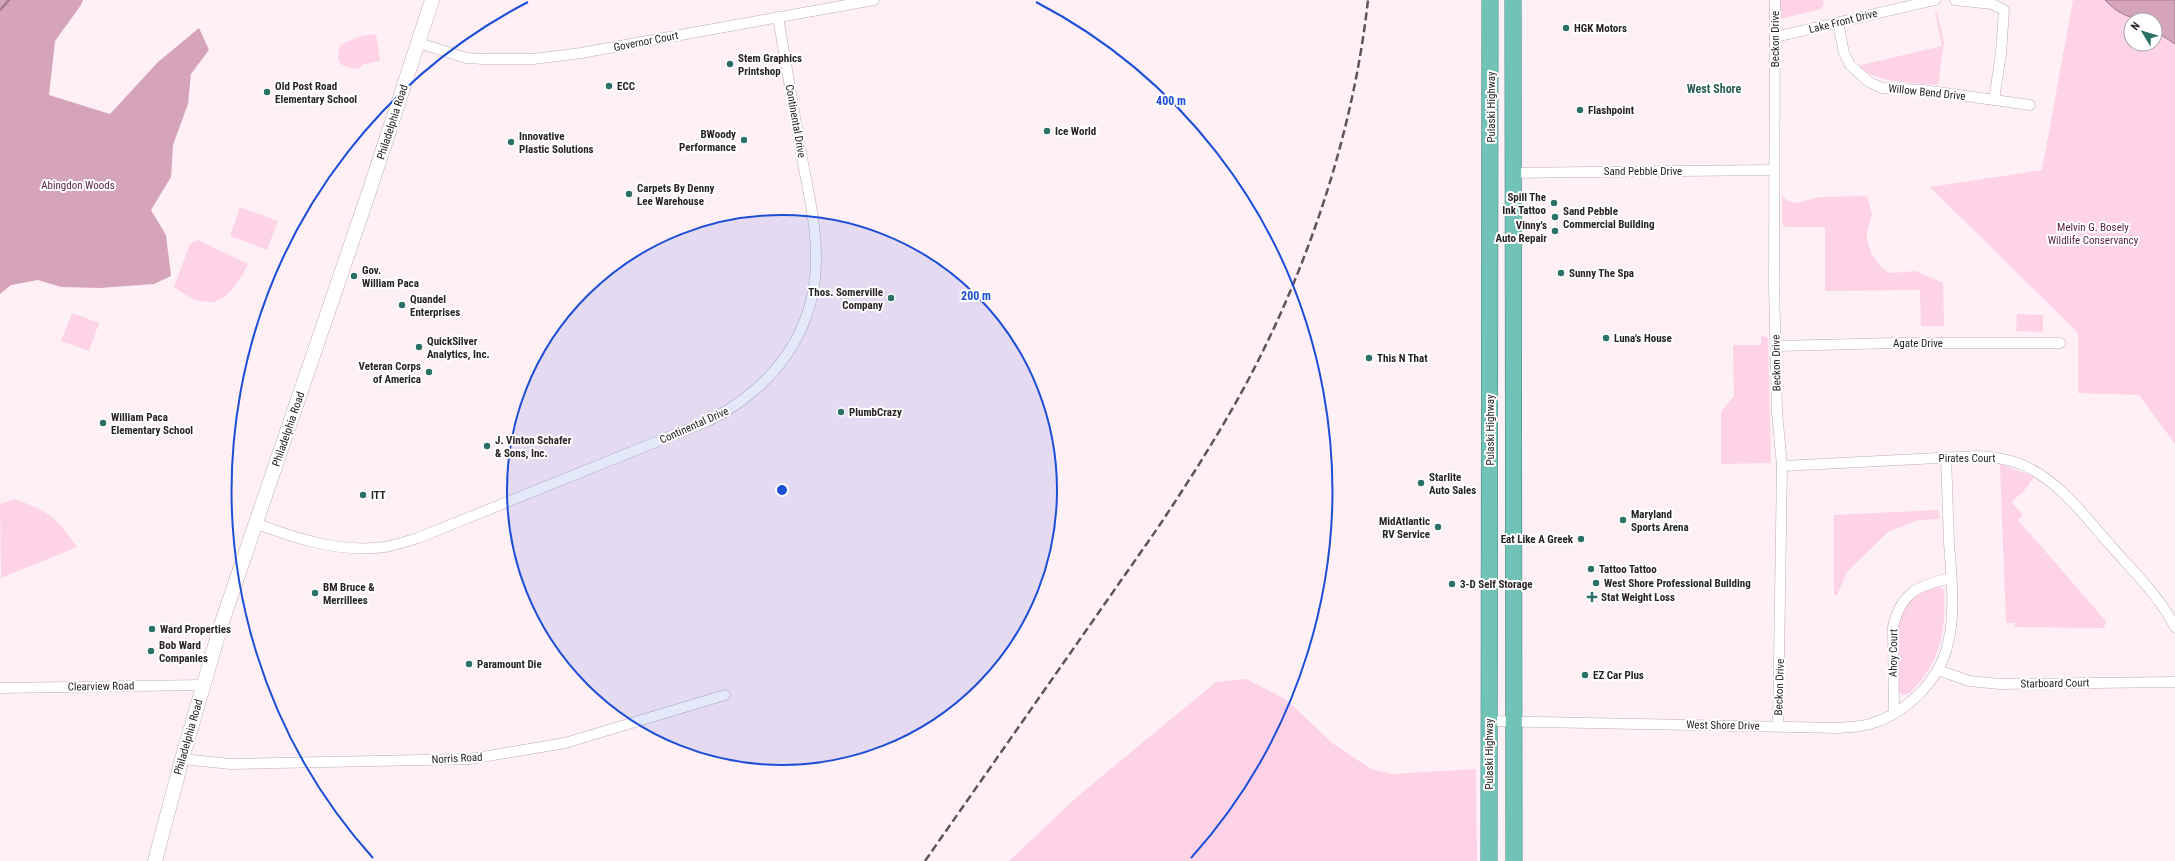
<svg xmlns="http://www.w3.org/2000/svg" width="2175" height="861" viewBox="0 0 2175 861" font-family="'Roboto Condensed',sans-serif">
<rect width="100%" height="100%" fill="#fff0f6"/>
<g fill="#fed2e7" fill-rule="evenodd">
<polygon points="1780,0 1823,0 1824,4 1821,9 1780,19"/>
<path d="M2073,0H2175V444L2139,395L2078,393V333L1930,187L2042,170ZM2131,20H2155V44H2131Z"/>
<path d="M1937,12L1944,42L1938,85C1913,82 1878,84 1857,66L1942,46L1935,13Z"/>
<path d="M376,34L380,61L364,64L358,69C340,66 335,64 340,45L361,36Z"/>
<polygon points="1782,195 1786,200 1796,203 1820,197 1867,196 1872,215 1867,230 1867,240 1872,255 1879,265 1886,271 1892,273 1916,271 1943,283 1944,326 1921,326 1920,290 1825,291 1825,227 1785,227 1782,224"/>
<polygon points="240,207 278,221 267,250 230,236"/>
<path d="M198,240L248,264C229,302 212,315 174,287L190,244Z"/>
<polygon points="72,313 99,323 89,351 61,341"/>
<polygon points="2017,314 2043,315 2043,332 2016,331"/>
<polygon points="1761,336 1768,337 1771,463 1721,464 1721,412 1734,396 1733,345 1761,345"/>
<polygon points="2000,464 2034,477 2023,492 2011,502 2023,515 2018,520 2106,621 2104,628 2015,627 2015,623 2006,623"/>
<path d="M14,499C49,511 56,517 77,547L1,578L0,504Z"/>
<polygon points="1938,510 1940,519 1918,520 1888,532 1847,572 1837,595 1834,595 1834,515"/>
<path d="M1937,585L1944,590C1946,626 1942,658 1917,685C1912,690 1910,695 1902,695L1898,691C1898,659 1888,619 1915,594C1920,590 1931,587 1937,585Z"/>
<polygon points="1246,679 1287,700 1332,743 1371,769 1392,774 1476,769 1477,861 1009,861 1078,796 1216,682"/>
</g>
<polygon fill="#d5a4bb" points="0,0 83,0 81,5 55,41 49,95 110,114 158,62 199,28 209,50 191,74 188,104 173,145 171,177 151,210 166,235 171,276 154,284 100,288 61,287 38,280 11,285 0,294"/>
<path fill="#d5a4bb" stroke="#a17d8e" d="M2105,0H2175V44L2155,31V20C2133,20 2120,16 2105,0Z"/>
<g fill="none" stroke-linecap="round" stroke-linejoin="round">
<polyline stroke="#a17d8e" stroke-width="2.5" points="0,10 9,0"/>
<defs>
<g id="minor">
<polyline points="1775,0 1774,284 1777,412 1782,466 1778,726"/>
<polyline points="1955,0 1992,4 2004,10 2001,53 1994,100"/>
<polyline points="1838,23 1844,53 1850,65 1869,82 1882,88 1923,90 2030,105"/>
<polyline points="1775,37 1935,0"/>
<polyline points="419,43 466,58 484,59 533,59 581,53 874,0"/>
<polyline points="1513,173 1773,170"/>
<polyline points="1776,346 1896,343 2060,343"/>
<path d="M1782,466L1977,456C1994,457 2012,459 2027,467C2062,484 2086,518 2111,546C2134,572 2160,597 2175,627"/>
<path d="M255,523C297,539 340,553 385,547C396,545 407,541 418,538L708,421C772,389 817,332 816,257C816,223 808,190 802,158C794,111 786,64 778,17"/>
<polyline points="1938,670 1969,681 2000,684 2175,682"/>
<polyline points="0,688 203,685"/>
<path d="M1894,714L1893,627C1901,592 1919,585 1951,578"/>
<path d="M1489,721L1839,728C1849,727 1860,727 1870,724C1906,713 1940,681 1948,643C1956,611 1951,575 1949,542C1948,514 1947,486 1946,457"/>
<polyline points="182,759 231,764 470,759 565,743 725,695"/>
</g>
<polyline id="secondary" points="155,861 182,759 221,625 371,186 432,0"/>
<g id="trunk">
<polyline points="1513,0 1514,861"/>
<polyline points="1489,861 1490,0"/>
</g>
</defs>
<use href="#minor" stroke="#bcadb4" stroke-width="11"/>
<use href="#secondary" stroke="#bcadb4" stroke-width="15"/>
<use href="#trunk" stroke="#408178" stroke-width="17"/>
<use href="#minor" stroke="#fff" stroke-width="10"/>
<use href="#secondary" stroke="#fff" stroke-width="14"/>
<use href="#trunk" stroke="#70c3b6" stroke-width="16"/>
<path stroke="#5d5559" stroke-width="2.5" stroke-dasharray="8 4" stroke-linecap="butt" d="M925,861L1157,529C1193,475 1228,420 1257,363C1314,250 1354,126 1368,0"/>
</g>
<circle cx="782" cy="490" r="275" fill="#1d4ed8" fill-opacity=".12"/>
<g fill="none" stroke="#1d4ed8" stroke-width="2">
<circle cx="782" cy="490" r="275"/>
<path d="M373 858A550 550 0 0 1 528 2M1036 2A550 550 0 0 1 1191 858"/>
</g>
<g fill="#2b7167" stroke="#fff" stroke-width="1.5">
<circle cx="1566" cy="28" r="4"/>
<circle cx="730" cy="64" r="4"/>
<circle cx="609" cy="86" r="4"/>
<circle cx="267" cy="92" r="4"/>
<circle cx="1580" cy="110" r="4"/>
<circle cx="1047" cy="131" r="4"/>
<circle cx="744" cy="140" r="4"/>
<circle cx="511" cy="142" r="4"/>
<circle cx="629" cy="194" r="4"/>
<circle cx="1554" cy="203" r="4"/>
<circle cx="1555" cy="217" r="4"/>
<circle cx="1555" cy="231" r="4"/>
<circle cx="1561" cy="273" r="4"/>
<circle cx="354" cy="276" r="4"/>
<circle cx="891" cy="298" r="4"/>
<circle cx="402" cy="305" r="4"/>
<circle cx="1606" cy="338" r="4"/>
<circle cx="419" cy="347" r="4"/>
<circle cx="1369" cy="358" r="4"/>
<circle cx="429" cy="372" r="4"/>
<circle cx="841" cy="412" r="4"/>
<circle cx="103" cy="423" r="4"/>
<circle cx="487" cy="446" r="4"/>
<circle cx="1421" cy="483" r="4"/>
<circle cx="363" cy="495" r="4"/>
<circle cx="1623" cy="520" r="4"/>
<circle cx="1438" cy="527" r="4"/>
<circle cx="1581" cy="539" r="4"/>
<circle cx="1591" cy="569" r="4"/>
<circle cx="1596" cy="583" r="4"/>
<circle cx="1452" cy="584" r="4"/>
<circle cx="315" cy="593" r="4"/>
<path d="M1590 591h4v4h4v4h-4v4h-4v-4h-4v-4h4z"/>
<circle cx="152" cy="629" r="4"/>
<circle cx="151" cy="651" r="4"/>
<circle cx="469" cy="664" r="4"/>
<circle cx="1585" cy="675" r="4"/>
</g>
<g text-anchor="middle" stroke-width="4" stroke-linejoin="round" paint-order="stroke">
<g font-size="11" fill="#292326" stroke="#fff">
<text transform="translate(1843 21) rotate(-14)" y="4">Lake Front Drive</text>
<text transform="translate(1775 39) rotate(-90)" y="4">Beckon Drive</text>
<text transform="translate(646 41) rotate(-11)" y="4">Governor Court</text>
<text transform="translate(1927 92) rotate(6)" y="4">Willow Bend Drive</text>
<text transform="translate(1491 107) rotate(-90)" y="4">Pulaski Highway</text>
<text transform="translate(796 121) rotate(80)" y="4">Continental Drive</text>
<text transform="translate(392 122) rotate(-72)" y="4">Philadelphia Road</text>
<text x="1643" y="175">Sand Pebble Drive</text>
<text x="1918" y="347">Agate Drive</text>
<text transform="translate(1776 363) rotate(-91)" y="4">Beckon Drive</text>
<text transform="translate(694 425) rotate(-24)" y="4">Continental Drive</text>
<text transform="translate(288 429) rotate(-71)" y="4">Philadelphia Road</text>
<text transform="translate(1490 430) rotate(-90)" y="4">Pulaski Highway</text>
<text x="1967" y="462">Pirates Court</text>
<text transform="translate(1893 653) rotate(-89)" y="4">Ahoy Court</text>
<text transform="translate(2055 683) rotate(-1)" y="4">Starboard Court</text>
<text transform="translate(101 686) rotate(-1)" y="4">Clearview Road</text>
<text transform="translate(1779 687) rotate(-88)" y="4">Beckon Drive</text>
<text transform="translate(1723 725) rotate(1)" y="4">West Shore Drive</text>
<text transform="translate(188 737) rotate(-74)" y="4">Philadelphia Road</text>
<text transform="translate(1489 754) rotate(-90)" y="4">Pulaski Highway</text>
<text transform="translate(457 758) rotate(-3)" y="4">Norris Road</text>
</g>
<g font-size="11" font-weight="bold" fill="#292326" stroke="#fff" text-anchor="start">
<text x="1574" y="32">HGK Motors</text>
<text x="738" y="62">Stem Graphics<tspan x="738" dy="13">Printshop</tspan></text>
<text x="275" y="90">Old Post Road<tspan x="275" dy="13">Elementary School</tspan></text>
<text x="617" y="90">ECC</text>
<text x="1588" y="114">Flashpoint</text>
<text x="1055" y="135">Ice World</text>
<text x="736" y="138" text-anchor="end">BWoody<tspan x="736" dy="13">Performance</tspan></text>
<text x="519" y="140">Innovative<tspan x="519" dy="13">Plastic Solutions</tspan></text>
<text x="637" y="192">Carpets By Denny<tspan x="637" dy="13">Lee Warehouse</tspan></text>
<text x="1546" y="201" text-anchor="end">Spill The<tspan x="1546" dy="13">Ink Tattoo</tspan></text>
<text x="1563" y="215">Sand Pebble<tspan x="1563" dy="13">Commercial Building</tspan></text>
<text x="1547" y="229" text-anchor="end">Vinny's<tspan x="1547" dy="13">Auto Repair</tspan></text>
<text x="362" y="274">Gov.<tspan x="362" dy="13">William Paca</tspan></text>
<text x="1569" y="277">Sunny The Spa</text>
<text x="883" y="296" text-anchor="end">Thos. Somerville<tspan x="883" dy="13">Company</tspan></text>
<text x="410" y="303">Quandel<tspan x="410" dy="13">Enterprises</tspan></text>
<text x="1614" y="342">Luna's House</text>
<text x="427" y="345">QuickSilver<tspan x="427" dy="13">Analytics, Inc.</tspan></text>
<text x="1377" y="362">This N That</text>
<text x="421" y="370" text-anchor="end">Veteran Corps<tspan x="421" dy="13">of America</tspan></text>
<text x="849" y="416">PlumbCrazy</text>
<text x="111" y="421">William Paca<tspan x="111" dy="13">Elementary School</tspan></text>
<text x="495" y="444">J. Vinton Schafer<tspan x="495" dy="13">&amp; Sons, Inc.</tspan></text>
<text x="1429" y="481">Starlite<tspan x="1429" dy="13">Auto Sales</tspan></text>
<text x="371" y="499">ITT</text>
<text x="1631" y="518">Maryland<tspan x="1631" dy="13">Sports Arena</tspan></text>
<text x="1430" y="525" text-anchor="end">MidAtlantic<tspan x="1430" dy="13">RV Service</tspan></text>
<text x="1573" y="543" text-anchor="end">Eat Like A Greek</text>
<text x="1599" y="573">Tattoo Tattoo</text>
<text x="1604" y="587">West Shore Professional Building</text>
<text x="1460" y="588">3-D Self Storage</text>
<text x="323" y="591">BM Bruce &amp;<tspan x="323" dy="13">Merrillees</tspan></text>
<text x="1601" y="601">Stat Weight Loss</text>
<text x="160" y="633">Ward Properties</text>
<text x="159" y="649">Bob Ward<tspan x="159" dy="13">Companies</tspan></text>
<text x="477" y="668">Paramount Die</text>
<text x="1593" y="679">EZ Car Plus</text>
</g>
<g font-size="11" fill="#571d3e" stroke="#fff">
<text x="78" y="189">Abingdon Woods</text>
<text x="2093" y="231">Melvin G. Bosely<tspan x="2093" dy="13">Wildlife Conservancy</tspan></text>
</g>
<g font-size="12" font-weight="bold" fill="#265d54" stroke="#fff">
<text x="1714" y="93">West Shore</text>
</g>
</g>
<circle cx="782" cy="490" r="6" fill="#1d4ed8" stroke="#fff" stroke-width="2"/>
<g font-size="12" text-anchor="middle" font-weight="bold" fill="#1d4ed8" stroke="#fff" stroke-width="4" stroke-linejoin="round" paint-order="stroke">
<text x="1171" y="105">400 m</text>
<text x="976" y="300">200 m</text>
</g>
<g transform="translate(2143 32) rotate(308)"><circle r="19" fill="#ffffff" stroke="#a9a7a8"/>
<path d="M0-3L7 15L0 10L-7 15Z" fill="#2b7167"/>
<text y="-6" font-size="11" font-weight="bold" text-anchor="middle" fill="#292326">N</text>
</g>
</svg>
